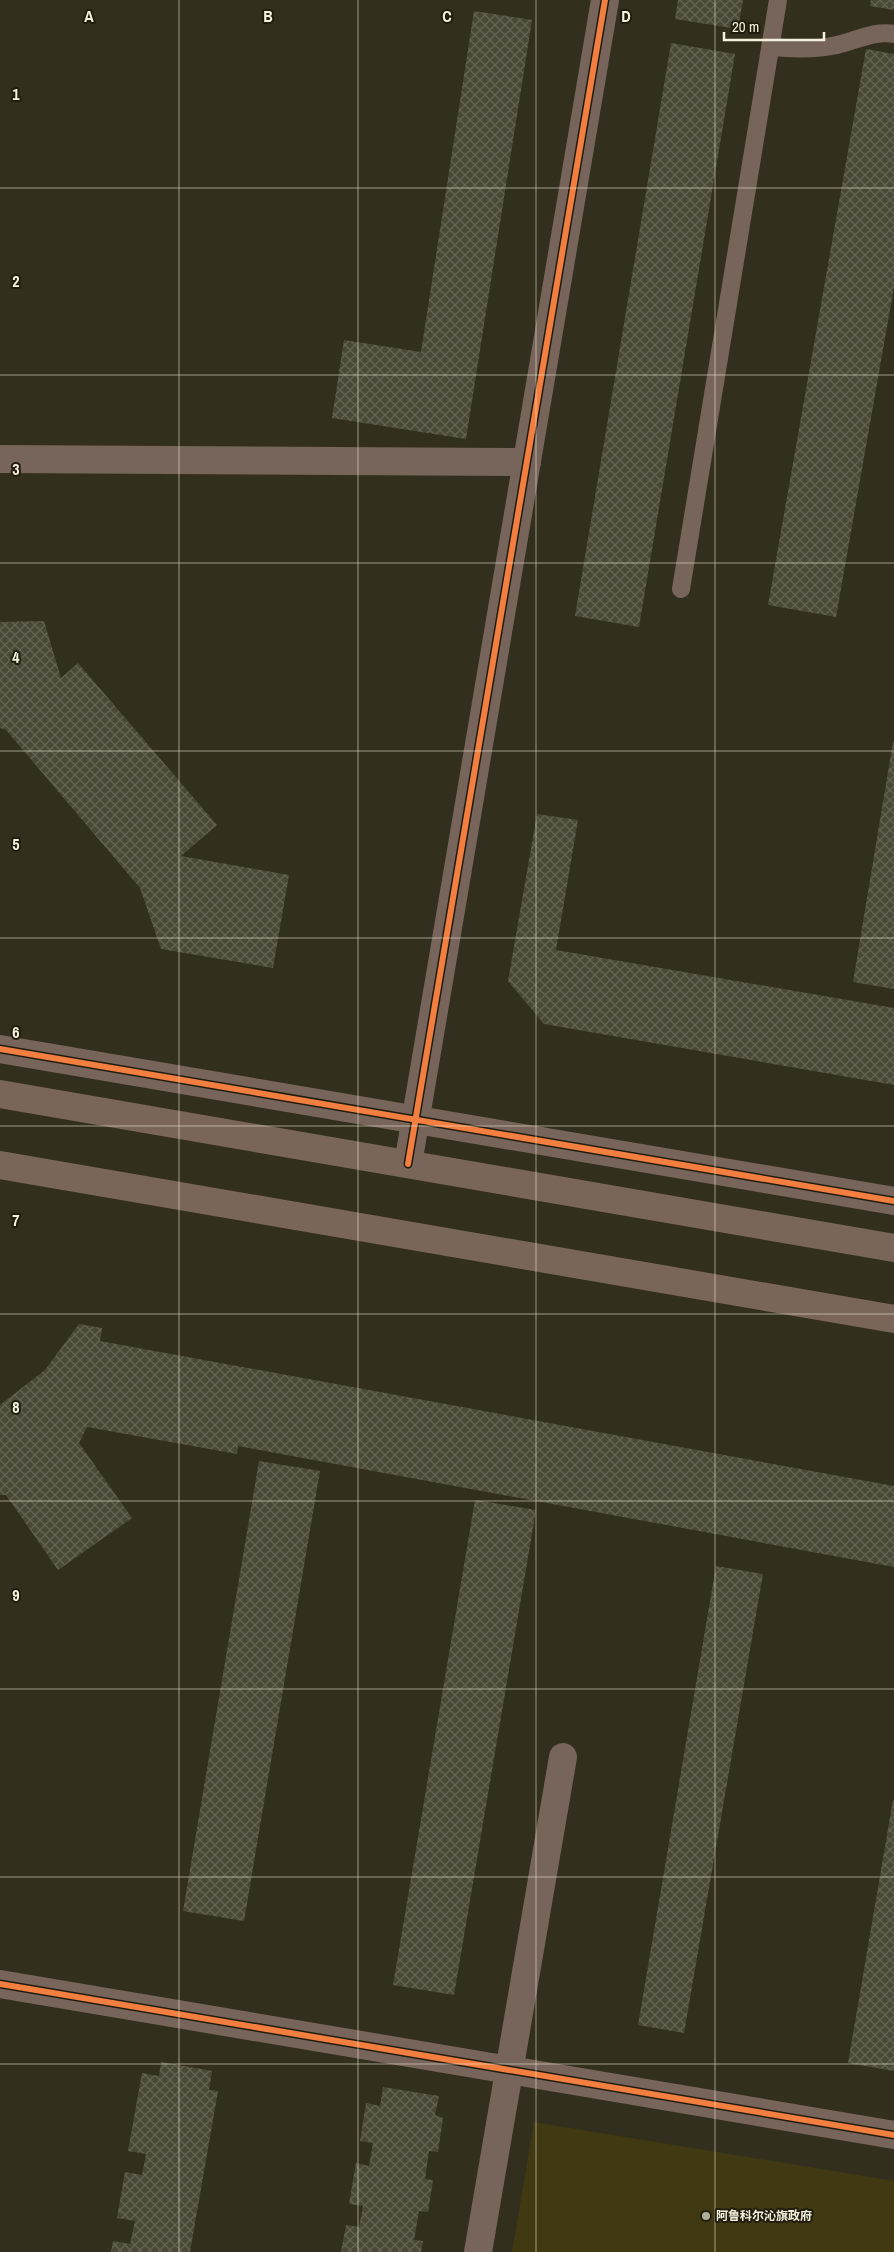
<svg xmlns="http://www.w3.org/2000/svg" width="894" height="2252" viewBox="0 0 894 2252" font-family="'Archivo Narrow','Noto Sans SC',sans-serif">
<defs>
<pattern id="building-cross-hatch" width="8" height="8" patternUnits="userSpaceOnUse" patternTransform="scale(1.25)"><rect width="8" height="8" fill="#4a4938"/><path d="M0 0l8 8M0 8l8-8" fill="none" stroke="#656454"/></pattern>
</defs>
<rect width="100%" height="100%" fill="#332f1e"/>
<polygon fill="#413912" points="534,2122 894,2181 894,2252 512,2252"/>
<g fill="url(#building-cross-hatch)">
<polygon points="678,0 743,0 738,29 675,19"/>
<polygon points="871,0 894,0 894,10 870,6"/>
<polygon points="474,11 532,20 466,439 332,418 344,340 421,352"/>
<polygon points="671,43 735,54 639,627 575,616"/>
<polygon points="866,49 894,54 894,287 836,617 768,605"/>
<polygon points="44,621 61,678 78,663 217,825 181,856 289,875 273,968 161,949 140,888 6,730 0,728 0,622"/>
<polygon points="893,742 894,742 894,989 853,982"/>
<polygon points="537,814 578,820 556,950 894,1008 894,1085 544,1024 508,981"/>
<polygon points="79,1324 102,1328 100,1341 894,1486 894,1567 238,1446 237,1454 87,1427 79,1443 132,1518 58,1570 6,1495 0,1495 0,1405 45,1370"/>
<polygon points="259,1461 320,1471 244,1921 183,1911"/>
<polygon points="475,1500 536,1510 454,1995 393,1985"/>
<polygon points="716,1566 763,1574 684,2033 638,2025"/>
<polygon points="893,1800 894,1800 894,2071 848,2063"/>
<polygon points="161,2062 212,2071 209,2090 218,2091 190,2252 111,2252 113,2241 130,2244 135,2221 117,2218 125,2172 142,2175 146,2154 128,2151 142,2073 159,2076"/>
<polygon points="383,2087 439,2096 435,2115 443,2118 438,2152 429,2151 425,2179 433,2180 428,2212 419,2211 414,2240 423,2241 421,2252 341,2252 346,2225 359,2227 363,2206 349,2204 356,2163 369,2166 373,2143 360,2141 366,2103 380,2106"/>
</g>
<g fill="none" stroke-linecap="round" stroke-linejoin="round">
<g stroke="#77645a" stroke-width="18">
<path d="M771,47C793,49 815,50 837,45C855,41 875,30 894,34"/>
<polyline points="681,589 778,0"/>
</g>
<g stroke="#77645a" stroke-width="28">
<polyline points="0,459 527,462"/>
<polyline points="0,1049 894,1201"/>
<polyline points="408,1164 605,0"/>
<polyline points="0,1984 894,2135"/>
<polyline points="478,2252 563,1757"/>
</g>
<g stroke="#796559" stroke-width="28">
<polyline points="0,1094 894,1248"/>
<polyline points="0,1165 894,1319"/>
</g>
<defs>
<g id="cycleway">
<polyline points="0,1049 894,1201"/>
<polyline points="408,1164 605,0"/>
<polyline points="0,1984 894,2135"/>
</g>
</defs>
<use href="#cycleway" stroke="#201d0f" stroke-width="9"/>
<use href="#cycleway" stroke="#f27e40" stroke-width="6"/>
</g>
<path fill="none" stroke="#f5f1de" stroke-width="1" stroke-opacity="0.55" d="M179,0V2252M358,0V2252M536,0V2252M715,0V2252M0,188H894M0,375H894M0,563H894M0,751H894M0,938H894M0,1126H894M0,1314H894M0,1501H894M0,1689H894M0,1877H894M0,2064H894"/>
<circle fill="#b1ad9b" stroke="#201d0f" stroke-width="2" cx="706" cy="2216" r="5"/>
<g text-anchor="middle" stroke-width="4" stroke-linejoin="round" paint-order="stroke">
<g font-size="12" font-weight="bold" fill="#f5f1de" stroke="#201d0f" text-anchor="start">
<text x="716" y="2220">阿鲁科尔沁旗政府</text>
</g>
</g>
<g font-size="16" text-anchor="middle" font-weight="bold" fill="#f5f1de" stroke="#201d0f" stroke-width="4" stroke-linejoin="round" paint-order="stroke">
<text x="89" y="22">A</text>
<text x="268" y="22">B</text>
<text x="447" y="22">C</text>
<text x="626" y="22">D</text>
<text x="16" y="100">1</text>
<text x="16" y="287">2</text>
<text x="16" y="475">3</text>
<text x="16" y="663">4</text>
<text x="16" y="850">5</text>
<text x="16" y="1038">6</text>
<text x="16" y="1226">7</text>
<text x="16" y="1413">8</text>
<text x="16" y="1601">9</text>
</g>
<path d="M724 32v8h100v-8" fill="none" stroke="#f5f1de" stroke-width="2.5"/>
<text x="732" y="32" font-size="15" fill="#f5f1de" stroke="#201d0f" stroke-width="4" paint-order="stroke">20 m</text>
</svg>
